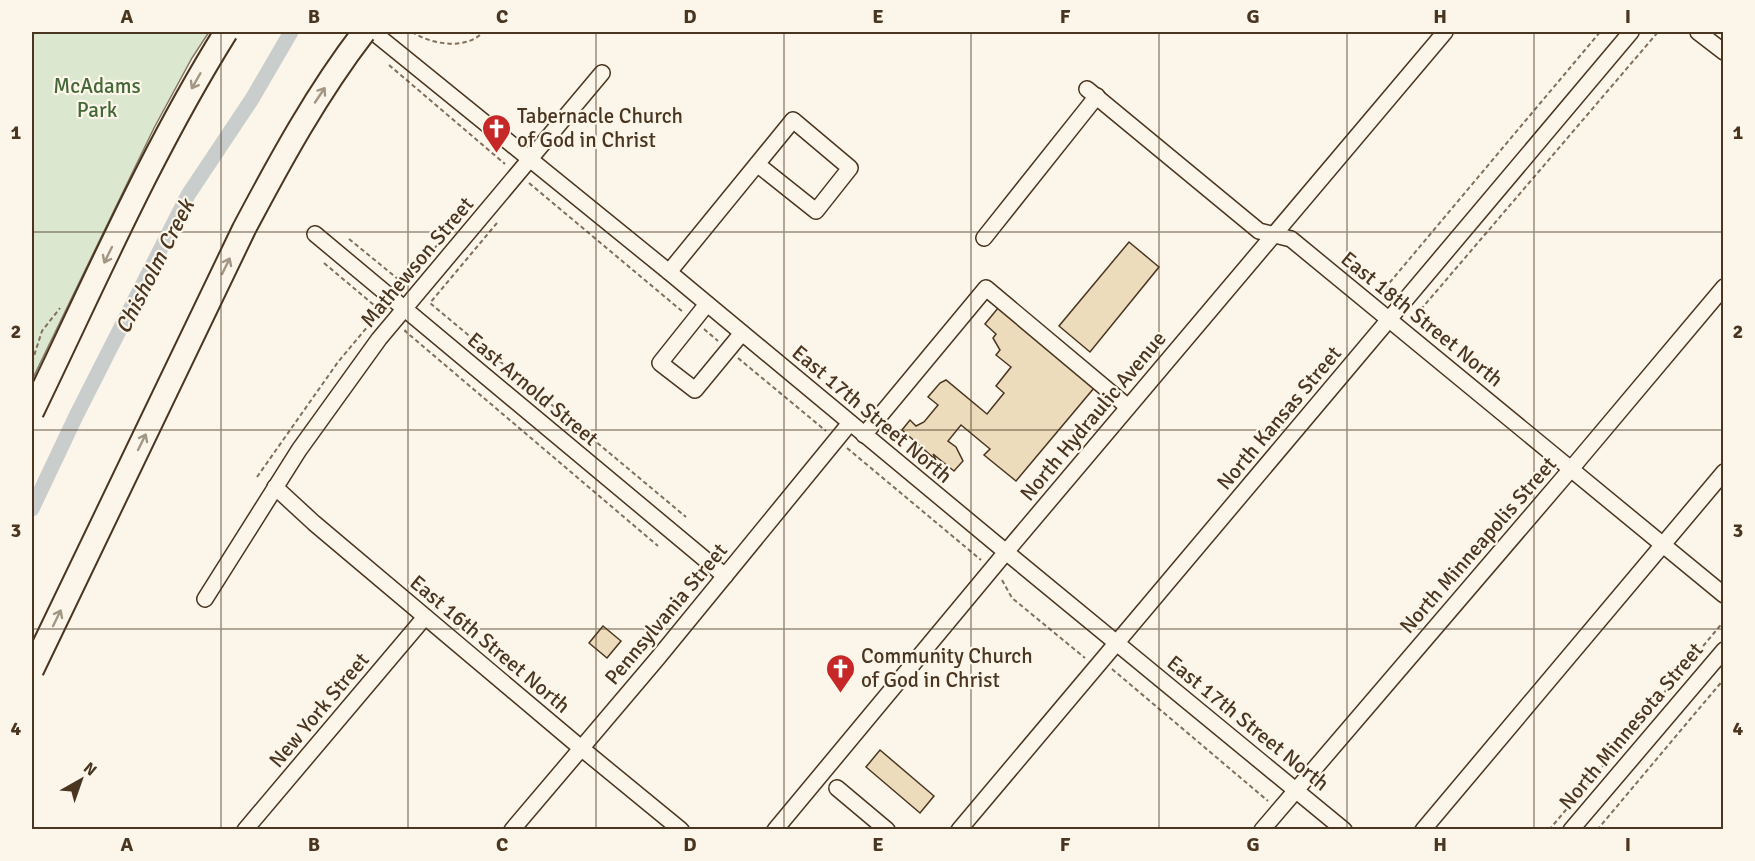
<svg xmlns="http://www.w3.org/2000/svg" width="1755" height="861" viewBox="0 0 1755 861" font-family="Signika,sans-serif">
<rect width="100%" height="100%" fill="#fbf6e9"/>
<polygon fill="#dce7d0" stroke="#887966" stroke-width="1.5" points="32,32 209,32 192,58 154,128 32,380"/>
<g fill="none" stroke-linecap="round" stroke-linejoin="round">
<polyline stroke="#c9cecd" stroke-width="15" points="32,509 76,416 188,195 252,99 291,32"/>
</g>
<g fill="#ecdcbc" stroke="#4a3520" stroke-width="1.5">
<polygon points="1129,242 1159,267 1090,352 1059,326"/>
<polygon points="998,308 1094,388 1016,481 984,455 990,449 961,425 948,441 956,447 963,461 954,471 933,454 936,460 902,430 910,420 916,426 924,422 938,405 928,397 940,383 946,380 987,414 1004,393 996,386 1011,367 996,355 1000,350 993,338 996,334 985,324"/>
<polygon points="603,626 621,641 607,658 589,643"/>
<polygon points="880,750 934,796 920,813 866,767"/>
</g>
<g fill="none" stroke-linecap="round" stroke-linejoin="round">
<defs>
<g id="minor">
<polyline points="373,32 669,272 1006,552 1344,830"/>
<polyline points="1698,32 1724,52"/>
<polyline points="1087,89 1259,231 1291,239 1724,595"/>
<polyline points="315,234 725,576"/>
<polyline points="984,238 1097,96"/>
<polyline points="669,272 793,120 850,168 816,211 757,164"/>
<polyline points="707,304 660,363 695,390 742,333"/>
<polyline points="864,435 986,288 1128,407"/>
<polyline points="275,487 314,523 581,748 681,830"/>
<polyline points="205,599 299,450 379,339 602,73"/>
<polyline points="837,788 887,830"/>
<polyline points="245,830 425,617"/>
<polyline points="512,830 657,659 850,423"/>
<polyline points="775,830 1006,552 1445,32"/>
<polyline points="959,830 1631,32"/>
<polyline points="1262,830 1571,469 1724,287"/>
<polyline points="1423,830 1724,472"/>
<polyline points="1571,830 1724,650"/>
</g>
</defs>
<use href="#minor" stroke="#4a3520" stroke-width="18"/>
<g stroke="#7f6f5c" stroke-width="2" stroke-dasharray="4.5 3" stroke-linecap="butt">
<path d="M412,32C431,44 465,51 483,32"/>
<polyline points="389,65 505,164"/>
<polyline points="529,183 683,312"/>
<polyline points="497,223 430,303 686,517"/>
<polyline points="349,239 404,284"/>
<polyline points="324,263 381,311"/>
<polyline points="401,288 449,231"/>
<polyline points="1380,294 1600,32"/>
<polyline points="1411,321 1658,32"/>
<polyline points="704,329 718,341"/>
<polyline points="406,330 405,331 658,546"/>
<polyline points="738,358 826,431"/>
<polyline points="32,362 42,331 60,308"/>
<polyline points="847,448 981,560"/>
<polyline points="257,477 338,362 383,308"/>
<polyline points="1002,580 1012,598 1085,658"/>
<polyline points="1112,669 1268,801"/>
<polyline points="1549,830 1724,621"/>
<polyline points="1597,830 1724,679"/>
</g>
<use href="#minor" stroke="#fbf6e9" stroke-width="15"/>
<defs>
<g id="highway-bridge">
<path d="M32,412C94,284 151,152 226,32"/>
<path d="M32,670L244,229C280,161 317,93 364,32"/>
</g>
</defs>
<use href="#highway-bridge" stroke="#4a3520" stroke-width="26" stroke-linecap="butt"/>
<use href="#highway-bridge" stroke="#fbf6e9" stroke-width="22"/>
</g>
<defs><path id="oneway-shaft" d="M-6 0H5M1.5-3L5.5 0L1.5 3" fill="none" stroke-width="1.6" stroke-linecap="round" stroke-linejoin="round" transform="scale(1.5)"/></defs>
<g stroke="#a29684">
<use href="#oneway-shaft" transform="translate(196 81) rotate(120)"/>
<use href="#oneway-shaft" transform="translate(320 95) rotate(-56)"/>
<use href="#oneway-shaft" transform="translate(108 255) rotate(116)"/>
<use href="#oneway-shaft" transform="translate(226 266) rotate(-64)"/>
<use href="#oneway-shaft" transform="translate(142 442) rotate(-64)"/>
<use href="#oneway-shaft" transform="translate(57 618) rotate(-64)"/>
</g>
<path fill="none" stroke="#4a3520" stroke-width="1.5" stroke-opacity="0.55" d="M221,32V830M408,32V830M596,32V830M784,32V830M971,32V830M1159,32V830M1347,32V830M1534,32V830M32,232H1724M32,430H1724M32,629H1724"/>
<defs>
<symbol id="church-pin" viewBox="-11 -11 22 30"><path d="M0 17L-7.5 6A9.5 9.5 0 1 1 7.5 6Z" fill="#c62828" stroke="#fbf6e9"/><path d="M-1.2-6h2.4v3.5h3.3v2.4h-3.3V6h-2.4V-.1h-3.3v-2.4h3.3Z" fill="#fff"/></symbol>
</defs>
<g fill-rule="evenodd">
<use href="#church-pin" x="480" y="112" width="33" height="45"/>
<use href="#church-pin" x="824" y="652" width="33" height="45"/>
</g>
<g text-anchor="middle" stroke-width="4.5" stroke-linejoin="round" paint-order="stroke">
<g font-size="21" fill="#436837" stroke="#fbf6e9">
<text x="97" y="93">McAdams<tspan x="97" dy="24">Park</tspan></text>
</g>
<g font-size="21" fill="#4a3520" stroke="#fbf6e9" text-anchor="start">
<text x="517" y="123">Tabernacle Church<tspan x="517" dy="24">of God in Christ</tspan></text>
<text x="861" y="663">Community Church<tspan x="861" dy="24">of God in Christ</tspan></text>
</g>
<g font-size="21" fill="#4a3520" stroke="#fbf6e9">
<text transform="translate(417 262) rotate(-50)" y="7">Mathewson Street</text>
<text transform="translate(1422 319) rotate(39)" y="7">East 18th Street North</text>
<text transform="translate(533 389) rotate(40)" y="7">East Arnold Street</text>
<text transform="translate(872 414) rotate(40)" y="7">East 17th Street North</text>
<text transform="translate(1093 416) rotate(-50)" y="7">North Hydraulic Avenue</text>
<text transform="translate(1279 418) rotate(-50)" y="7">North Kansas Street</text>
<text transform="translate(1478 545) rotate(-49)" y="7">North Minneapolis Street</text>
<text transform="translate(666 614) rotate(-50)" y="7">Pennsylvania Street</text>
<text transform="translate(490 644) rotate(40)" y="7">East 16th Street North</text>
<text transform="translate(319 710) rotate(-50)" y="7">New York Street</text>
<text transform="translate(1248 723) rotate(39)" y="7">East 17th Street North</text>
<text transform="translate(1631 726) rotate(-50)" y="7">North Minnesota Street</text>
</g>
<g font-size="22" font-style="italic" fill="#4a3520" stroke="#fbf6e9">
<text transform="translate(154 266) rotate(-63)" y="8">Chisholm Creek</text>
</g>
</g>
<rect width="1755" height="861" fill="none" stroke="#fbf6e9" stroke-width="66"/>
<g transform="translate(81 780) rotate(40)" stroke="#fbf6e9" stroke-width="4.5" paint-order="stroke">
<path d="M0-4.5L10 22L0 15L-10 22Z" fill="#4a3520"/>
<text y="-9" font-size="16" font-weight="bold" text-anchor="middle" fill="#4a3520">N</text>
</g>
<rect x="33" y="33" width="1689" height="795" fill="none" stroke="#4a3520" stroke-width="2"/>
<g font-size="20" text-anchor="middle" font-weight="bold" fill="#4a3520">
<text x="127" y="23">A</text>
<text x="314" y="23">B</text>
<text x="502" y="23">C</text>
<text x="690" y="23">D</text>
<text x="878" y="23">E</text>
<text x="1065" y="23">F</text>
<text x="1253" y="23">G</text>
<text x="1440" y="23">H</text>
<text x="1628" y="23">I</text>
<text x="16" y="139">1</text>
<text x="1738" y="139">1</text>
<text x="16" y="338">2</text>
<text x="1738" y="338">2</text>
<text x="16" y="537">3</text>
<text x="1738" y="537">3</text>
<text x="16" y="735">4</text>
<text x="1738" y="735">4</text>
<text x="127" y="851">A</text>
<text x="314" y="851">B</text>
<text x="502" y="851">C</text>
<text x="690" y="851">D</text>
<text x="878" y="851">E</text>
<text x="1065" y="851">F</text>
<text x="1253" y="851">G</text>
<text x="1440" y="851">H</text>
<text x="1628" y="851">I</text>
</g>
</svg>
